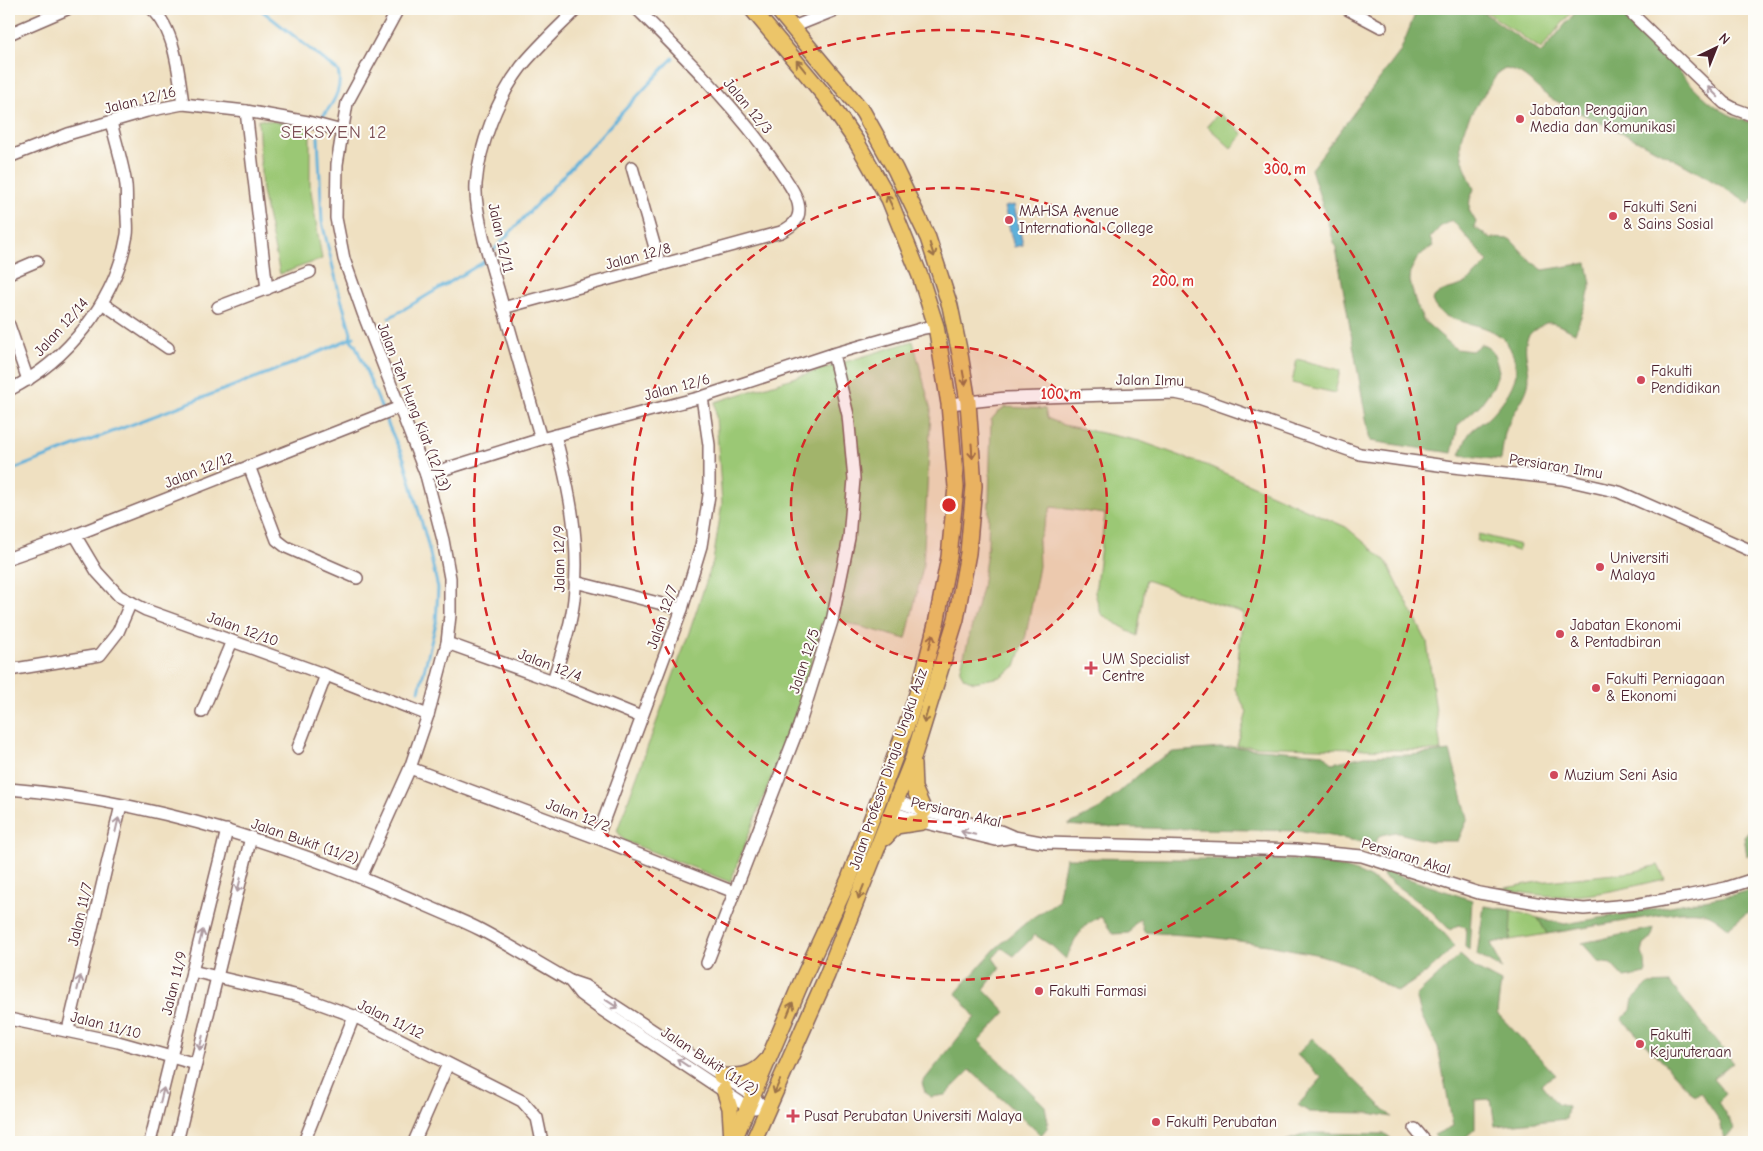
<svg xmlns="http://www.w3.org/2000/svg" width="1763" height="1151" viewBox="0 0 1763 1151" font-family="'Comic Neue',sans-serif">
<rect width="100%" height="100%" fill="#fdfcf7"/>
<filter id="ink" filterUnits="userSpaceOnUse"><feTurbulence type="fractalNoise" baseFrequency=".02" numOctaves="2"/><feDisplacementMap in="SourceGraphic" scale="10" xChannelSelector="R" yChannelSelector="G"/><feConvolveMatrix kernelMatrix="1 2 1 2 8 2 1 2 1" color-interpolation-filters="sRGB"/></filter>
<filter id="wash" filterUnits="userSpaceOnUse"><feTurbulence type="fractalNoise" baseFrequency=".0096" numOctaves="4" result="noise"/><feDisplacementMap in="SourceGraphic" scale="20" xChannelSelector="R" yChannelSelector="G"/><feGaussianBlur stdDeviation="1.12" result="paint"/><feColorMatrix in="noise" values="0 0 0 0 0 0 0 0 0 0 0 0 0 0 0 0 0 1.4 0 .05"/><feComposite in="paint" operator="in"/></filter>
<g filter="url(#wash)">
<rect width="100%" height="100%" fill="#efe0c1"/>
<g fill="#9bc875" stroke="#727450">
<polygon points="1482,9 1576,9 1570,14 1541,49"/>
<polygon points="1219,113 1243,134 1231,148 1207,126"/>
<polygon points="258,119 310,127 310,185 322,259 280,274 262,191"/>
<polygon points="913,341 931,410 923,567 906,639 825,617 792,725 730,882 625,841 617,831 691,627 713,561 722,504 715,402"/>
<polygon points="1297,359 1340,370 1335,393 1292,383"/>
<polygon points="1005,407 1045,409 1047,418 1063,425 1140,441 1211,467 1346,527 1386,561 1427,642 1441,751 1237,746 1247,712 1235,689 1243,613 1146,580 1137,636 1101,614 1095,593 1105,514 1051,507 1038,541 1039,566 1026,635 1016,666 1000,677 974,682 964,678 960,671 982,588 988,543 991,420 997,413"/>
<polygon points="1479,534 1520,545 1518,551 1477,541"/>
<path d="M1658,865L1665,879C1633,886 1602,895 1569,896C1546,897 1523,893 1500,889L1538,882L1633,872Z"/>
<polygon points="1511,910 1538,918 1547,934 1510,940"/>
</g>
<g fill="#7cac66" stroke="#636648">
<path d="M1417,9H1475L1486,14L1541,53L1573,15L1581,9H1617C1635,25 1652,43 1669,60C1694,87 1716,116 1754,123V198L1749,204C1719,184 1688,166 1656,150C1622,132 1586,117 1552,99C1535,89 1526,71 1505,69L1497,74C1486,93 1464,119 1461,140C1458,154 1469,177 1474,189L1470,199L1469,210L1476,222L1474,227L1490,238L1510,239L1532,262L1543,270L1587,263L1591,284L1587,300L1575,333C1568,330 1554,321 1546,323C1543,324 1539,327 1536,329C1514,342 1535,368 1527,389C1523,401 1514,411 1509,423C1503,434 1503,448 1501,460L1460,455C1463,448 1465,440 1469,434C1473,428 1481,424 1487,419C1498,409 1513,390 1516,374C1517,368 1515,361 1513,355C1498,312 1442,333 1432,300C1440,287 1456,290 1467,282C1475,276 1482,268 1488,262L1452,220L1440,227L1430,238L1433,246L1424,252L1417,259L1411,270L1410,281L1415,301L1423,320L1456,349L1472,351L1481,344L1490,349L1495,357L1499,371L1493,387L1480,405L1458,425L1452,453L1370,441L1336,248L1311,169L1400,52Z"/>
<polygon points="1232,747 1324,754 1332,763 1365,756 1410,755 1450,751 1468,818 1458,841 1429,841 1395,832 1381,835 1373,844 1303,831 1091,827 1068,825 1100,809 1151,764 1173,752"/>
<polygon points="1754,825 1754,851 1747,856 1744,836"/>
<path d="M1066,858L1299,860C1319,863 1340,865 1359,873C1385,884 1440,922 1454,946C1436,967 1420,978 1397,992L1352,965L1320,955L1268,945L1209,937L1144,932L1140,919L1135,923L1129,933L1113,934L1101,917C1080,924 1075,941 1066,959L1052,946L1035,935L1014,956L1002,948L993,958L1000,968L984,989L1006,1012L979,1041L1045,1106L1048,1122L1047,1128L1041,1135L970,1070L945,1095L931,1097L925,1092L922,1083L975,1017L956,993L996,948L1029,920L1058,901Z"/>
<polygon points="1382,870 1472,900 1469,950 1465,947 1466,927 1458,925 1450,930 1430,910 1384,877"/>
<path d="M1754,889V907L1728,928C1709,912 1704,911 1679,912L1547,934L1538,918L1565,924L1733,895Z"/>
<polygon points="1484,906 1511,910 1510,940 1491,943 1502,969 1477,955"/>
<polygon points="1654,928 1651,939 1644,945 1642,953 1645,961 1646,974 1624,978 1611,964 1599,962 1582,943"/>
<polygon points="1460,955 1475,968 1501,982 1497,1013 1556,1075 1541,1084 1557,1104 1568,1107 1566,1119 1495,1126 1491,1099 1475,1100 1475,1129 1460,1142 1440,1142 1434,1135 1453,1126 1438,1047 1422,1017 1416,996"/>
<polygon points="1670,983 1733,1062 1713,1079 1726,1094 1718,1102 1735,1129 1724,1139 1720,1121 1700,1092 1695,1096 1622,1019 1631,1010 1633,999 1648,984"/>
<polygon points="1312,1038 1392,1117 1370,1113 1309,1112 1298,1105 1322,1078 1297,1055"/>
<polygon points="1309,1133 1384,1134 1392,1140 1390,1142 1284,1142 1285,1141"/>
</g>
<polygon fill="#5fb1da" stroke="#546882" points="1014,205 1023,245 1014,247 1004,207"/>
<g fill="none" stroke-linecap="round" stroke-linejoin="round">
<g stroke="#5fb1da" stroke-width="3">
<path d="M260,9L338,71C343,87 333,104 323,116"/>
<polyline points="318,137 322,222 339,292 351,333 350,339 355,344 382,409"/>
<polyline points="491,253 673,58"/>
<polyline points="389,318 482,263 487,258"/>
<polyline points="386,420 404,459 427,541 438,588 436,623 419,691"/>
<polyline points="9,471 289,365 354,337"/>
</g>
</g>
</g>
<g filter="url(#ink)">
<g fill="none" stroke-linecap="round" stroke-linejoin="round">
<defs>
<g id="minor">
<path d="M152,9C175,29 179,75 183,104"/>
<polyline points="1347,9 1381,27"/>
<polyline points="1627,9 1724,103 1735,109 1754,116"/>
<polyline points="793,27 838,9"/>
<polyline points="9,34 67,9"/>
<polyline points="246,111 267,289"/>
<polyline points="9,157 68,134 147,111 183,104 246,111 308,122 342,131"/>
<polyline points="632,167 660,265"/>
<polyline points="9,273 37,261"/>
<polyline points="102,303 168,348"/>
<polyline points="218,307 310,272"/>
<path d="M503,308L781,232C790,227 799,222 799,210C799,197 788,183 781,172C741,112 688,60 637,9"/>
<polyline points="9,325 28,380"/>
<path d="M9,390C68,361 116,300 127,235C128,229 127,222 127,216C126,206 127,195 126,185C123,164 116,143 111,122"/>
<polyline points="949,404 1006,398 1175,393 1199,398 1360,454 1453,467 1562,479 1619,492 1754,552"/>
<path d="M541,439L484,240C480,222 475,203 476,184C479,146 498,97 521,67C538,46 558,28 577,9"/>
<polyline points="249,466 277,540 286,547 357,578"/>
<polyline points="426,475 541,439 702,397 833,354 924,328 936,326"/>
<polyline points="75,535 97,572 119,596 146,610 326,675 428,715"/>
<polyline points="9,558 75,535 400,407"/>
<polyline points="575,582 682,609"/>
<polyline points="447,643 553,681 641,717"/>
<polyline points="9,670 100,655 118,632 131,602"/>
<path d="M553,681C561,654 571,627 574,599C581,543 569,488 555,435"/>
<polyline points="202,712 232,641"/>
<polyline points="298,748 326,675"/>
<polyline points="410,768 597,838 734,892"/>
<path d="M9,789C150,800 287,844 416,901C437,911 460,919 481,930C511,946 540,964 570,981L585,986L753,1096L767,1111"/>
<polyline points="896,801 924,811 1000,831 1014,837 1046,843 1296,850 1362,856 1479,893 1548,905 1584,909 1639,904 1681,897 1726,888 1754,879"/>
<polyline points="892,812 922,822 996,840 1014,837"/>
<polyline points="597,838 682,609 701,546 709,495 709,445 702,397"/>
<polyline points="361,877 410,768 428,715 447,643 450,615 450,578 443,540 426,475 363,313 344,259 336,218 337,164 347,103 398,9"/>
<polyline points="707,963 799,726 832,621 849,538 854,479 848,415 833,354"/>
<polyline points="192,971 299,996 354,1016 522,1101 537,1118 542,1142"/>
<polyline points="570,981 580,994 599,1008 740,1102 748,1107 755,1108"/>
<polyline points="9,1019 118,1042 196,1064"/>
<polyline points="68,1030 121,805"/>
<polyline points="1415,1129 1426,1142"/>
<polyline points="150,1142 227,830"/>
<polyline points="177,1142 251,837"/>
<polyline points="304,1142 354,1016"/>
<polyline points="414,1142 448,1064"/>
</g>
<g id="major">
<polyline points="913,764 914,788 924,811"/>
<polyline points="885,838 896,826 922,822"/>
<path d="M721,1076C739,1077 754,1076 766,1061"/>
<polyline points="724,1090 730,1108 732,1141"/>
<polyline points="733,1142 803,978 849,879 908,722 923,675 936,624 949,557 956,487 949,404 936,326 920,276 889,199 856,141 824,95 752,9"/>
<polyline points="753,1142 827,975 913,758 956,619 968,553 974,486 968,402 960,354 950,306 928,238 895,169 863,112 777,9"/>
</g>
</defs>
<use href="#minor" stroke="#846360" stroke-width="14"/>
<use href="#major" stroke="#846360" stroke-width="18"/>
<use href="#minor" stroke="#fff" stroke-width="11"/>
<use href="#major" stroke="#ecc569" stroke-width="15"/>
</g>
<defs><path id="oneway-shaft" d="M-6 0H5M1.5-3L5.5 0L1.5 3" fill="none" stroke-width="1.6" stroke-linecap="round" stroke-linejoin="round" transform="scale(1.25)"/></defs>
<g stroke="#9b724a">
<use href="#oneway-shaft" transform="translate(801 66) rotate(-129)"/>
<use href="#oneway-shaft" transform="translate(890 202) rotate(-115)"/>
<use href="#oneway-shaft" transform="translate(932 250) rotate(72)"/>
<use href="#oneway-shaft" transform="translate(964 378) rotate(80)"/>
<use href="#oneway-shaft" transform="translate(972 451) rotate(86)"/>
<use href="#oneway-shaft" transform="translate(931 641) rotate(-76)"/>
<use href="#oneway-shaft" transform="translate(926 716) rotate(107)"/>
<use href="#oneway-shaft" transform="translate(861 892) rotate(112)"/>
<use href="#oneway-shaft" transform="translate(790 1009) rotate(-68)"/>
<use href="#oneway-shaft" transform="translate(777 1087) rotate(114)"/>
</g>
<g stroke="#ae9aa0">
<use href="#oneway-shaft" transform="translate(1713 92) rotate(-135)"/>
<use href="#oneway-shaft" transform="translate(117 825) rotate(-77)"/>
<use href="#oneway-shaft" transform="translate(968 833) rotate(-166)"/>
<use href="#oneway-shaft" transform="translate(239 885) rotate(104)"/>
<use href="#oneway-shaft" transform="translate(201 937) rotate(-76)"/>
<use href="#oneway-shaft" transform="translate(79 983) rotate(-77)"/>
<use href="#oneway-shaft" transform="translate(612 1004) rotate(33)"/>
<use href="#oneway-shaft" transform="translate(201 1043) rotate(103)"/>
<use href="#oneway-shaft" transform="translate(683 1063) rotate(-146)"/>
<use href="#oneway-shaft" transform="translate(162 1095) rotate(-76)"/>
</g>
</g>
<circle cx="949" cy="505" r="158" fill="#d62828" fill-opacity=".12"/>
<g fill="none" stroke="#d62828" stroke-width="2.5" stroke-dasharray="9 6">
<circle cx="949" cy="505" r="158"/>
<circle cx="949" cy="505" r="317"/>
<circle cx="949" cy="505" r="475"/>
</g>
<g fill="#d1495b" stroke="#fdfcf7" stroke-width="2">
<circle cx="1520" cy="119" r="5"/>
<circle cx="1613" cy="216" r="5"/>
<circle cx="1009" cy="220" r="5"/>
<circle cx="1641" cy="380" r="5"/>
<circle cx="1600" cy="567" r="5"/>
<circle cx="1560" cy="634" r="5"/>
<path d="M1088.5 660.5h5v5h5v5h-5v5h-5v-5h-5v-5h5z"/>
<circle cx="1596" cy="688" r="5"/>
<circle cx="1554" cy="775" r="5"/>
<circle cx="1039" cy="991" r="5"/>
<circle cx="1640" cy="1044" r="5"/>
<path d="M790.5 1108.5h5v5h5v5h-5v5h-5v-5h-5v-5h5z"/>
<circle cx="1156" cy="1122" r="5"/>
</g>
<g text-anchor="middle" stroke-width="4" stroke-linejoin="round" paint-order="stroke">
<g font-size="15" fill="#4a1f2b" stroke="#fdfcf7">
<text transform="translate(140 100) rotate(-14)" y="5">Jalan 12/16</text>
<text transform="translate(748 106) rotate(50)" y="5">Jalan 12/3</text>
<text transform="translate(501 238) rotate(77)" y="5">Jalan 12/11</text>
<text transform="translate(638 256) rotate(-15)" y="5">Jalan 12/8</text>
<text transform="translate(61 327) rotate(-48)" y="5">Jalan 12/14</text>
<text transform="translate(1150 380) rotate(1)" y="5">Jalan Ilmu</text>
<text transform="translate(677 387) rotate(-15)" y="5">Jalan 12/6</text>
<text transform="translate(414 407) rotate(69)" y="5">Jalan Teh Hung Kiat (12/13)</text>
<text transform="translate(1556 466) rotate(9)" y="5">Persiaran Ilmu</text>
<text transform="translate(199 470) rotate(-22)" y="5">Jalan 12/12</text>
<text transform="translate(559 559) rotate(-91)" y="5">Jalan 12/9</text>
<text transform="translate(662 617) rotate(-71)" y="5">Jalan 12/7</text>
<text transform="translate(243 629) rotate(20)" y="5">Jalan 12/10</text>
<text transform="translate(804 661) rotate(-72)" y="5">Jalan 12/5</text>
<text transform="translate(550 665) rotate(21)" y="5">Jalan 12/4</text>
<text transform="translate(888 769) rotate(-71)" y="5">Jalan Profesor Diraja Ungku Aziz</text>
<text transform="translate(956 812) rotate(13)" y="5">Persiaran Akal</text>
<text transform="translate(578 815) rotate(21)" y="5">Jalan 12/2</text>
<text transform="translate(305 841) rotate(19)" y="5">Jalan Bukit (11/2)</text>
<text transform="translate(1406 856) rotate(17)" y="5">Persiaran Akal</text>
<text transform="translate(80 914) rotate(-77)" y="5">Jalan 11/7</text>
<text transform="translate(174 983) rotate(-76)" y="5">Jalan 11/9</text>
<text transform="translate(391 1019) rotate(26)" y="5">Jalan 11/12</text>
<text transform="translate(106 1025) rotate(14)" y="5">Jalan 11/10</text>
<text transform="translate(710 1061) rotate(33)" y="5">Jalan Bukit (11/2)</text>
</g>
<g font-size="15" fill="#4a1f2b" stroke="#fdfcf7" text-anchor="start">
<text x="1530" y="115">Jabatan Pengajian<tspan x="1530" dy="17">Media dan Komunikasi</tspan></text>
<text x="1623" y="212">Fakulti Seni<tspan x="1623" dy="17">&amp; Sains Sosial</tspan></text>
<text x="1019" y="216">MAHSA Avenue<tspan x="1019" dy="17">International College</tspan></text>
<text x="1651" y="376">Fakulti<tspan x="1651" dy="17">Pendidikan</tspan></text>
<text x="1610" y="563">Universiti<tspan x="1610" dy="17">Malaya</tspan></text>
<text x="1570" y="630">Jabatan Ekonomi<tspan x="1570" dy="17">&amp; Pentadbiran</tspan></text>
<text x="1102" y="664">UM Specialist<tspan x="1102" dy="17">Centre</tspan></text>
<text x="1606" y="684">Fakulti Perniagaan<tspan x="1606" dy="17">&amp; Ekonomi</tspan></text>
<text x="1564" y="780">Muzium Seni Asia</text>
<text x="1049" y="996">Fakulti Farmasi</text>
<text x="1650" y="1040">Fakulti<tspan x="1650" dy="17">Kejuruteraan</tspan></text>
<text x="804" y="1121">Pusat Perubatan Universiti Malaya</text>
<text x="1166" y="1127">Fakulti Perubatan</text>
</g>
<g font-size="18" letter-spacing="1" fill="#7c4f54" stroke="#fdfcf7">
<text x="334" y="138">SEKSYEN 12</text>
</g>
</g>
<circle cx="949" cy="505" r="8" fill="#d62828" stroke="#fdfcf7" stroke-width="2.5"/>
<g font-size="15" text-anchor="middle" font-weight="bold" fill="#d62828" stroke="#fdfcf7" stroke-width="4" stroke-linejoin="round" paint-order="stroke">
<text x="1285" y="174">300 m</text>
<text x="1173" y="286">200 m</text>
<text x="1061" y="399">100 m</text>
</g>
<rect width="1763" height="1151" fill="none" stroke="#fdfcf7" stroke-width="30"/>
<g transform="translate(1716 48) rotate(43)" stroke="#fdfcf7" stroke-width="4" paint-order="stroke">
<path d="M0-4L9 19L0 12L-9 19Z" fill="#4a1f2b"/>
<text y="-8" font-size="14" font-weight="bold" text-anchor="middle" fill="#4a1f2b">N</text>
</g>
</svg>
